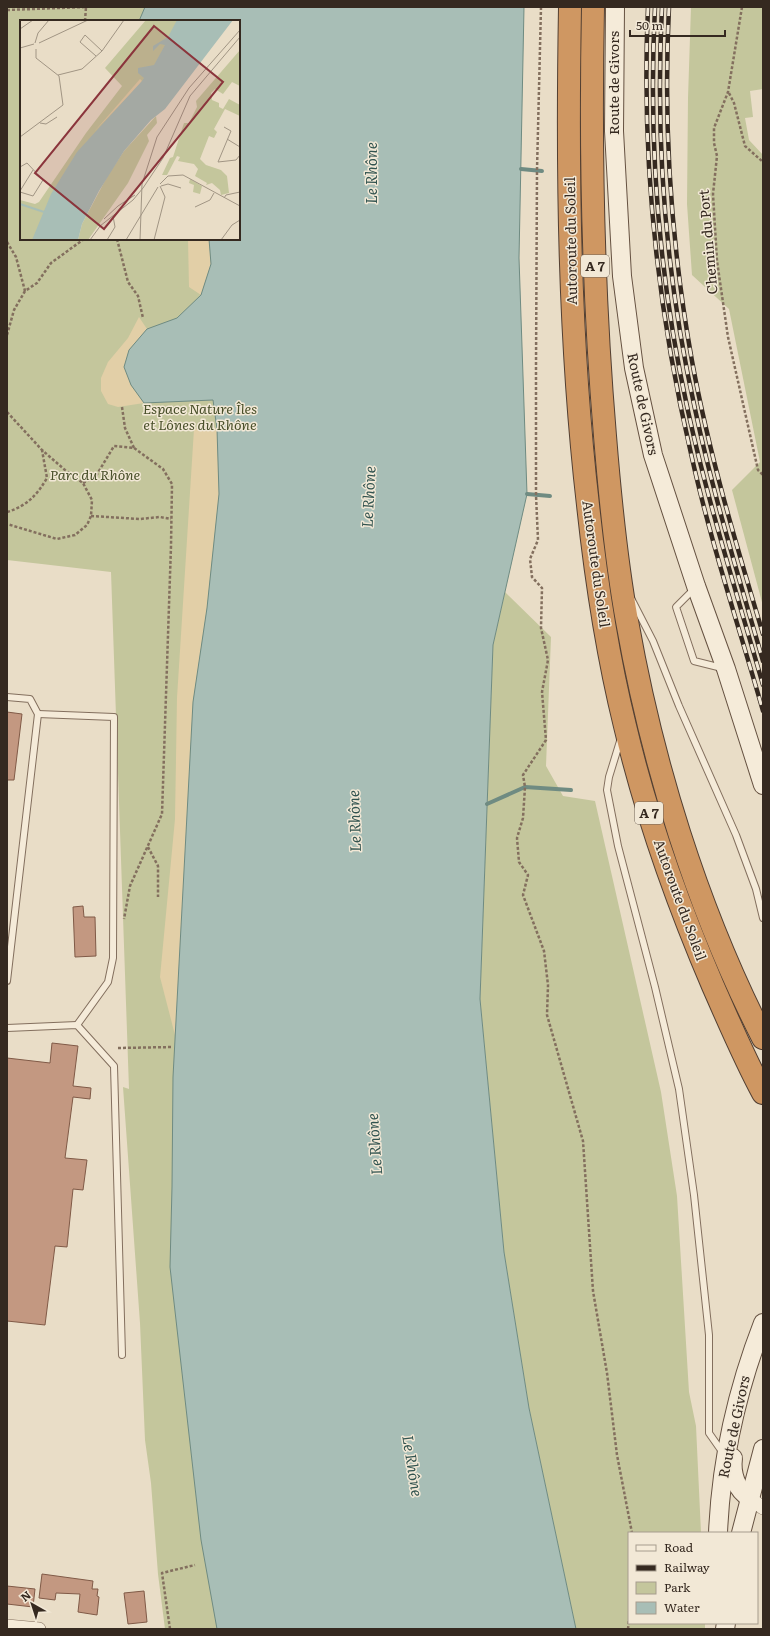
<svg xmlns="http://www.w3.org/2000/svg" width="770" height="1636" viewBox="0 0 770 1636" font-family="Literata,serif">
<rect width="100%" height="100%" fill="#e9ddc7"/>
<g fill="#c4c69c" fill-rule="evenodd">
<path d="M7,7H370L408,1629H165L158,1574L151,1483L145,1440L140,1323L123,1087L129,1089L111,572L7,560ZM21,21H239V239H21Z"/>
<polygon points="691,7 763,7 763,89 750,91 753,117 745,118 749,140 763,155 763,606 732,490 760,462 729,309 692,275 687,204 688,98"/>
<polygon points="505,592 551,637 546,766 563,796 595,801 661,1092 677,1196 689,1392 696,1426 701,1533 629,1533 629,1623 705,1623 705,1629 576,1629 529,1408 504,1252 480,999 493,645"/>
</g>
<g fill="#e2cfa7">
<polygon points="188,239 209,239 211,264 201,295 189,287"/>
<polygon points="139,317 147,329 129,350 131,385 144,403 118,407 108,404 101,391 101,378 108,362 128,338"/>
<polygon points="194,429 217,429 219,494 207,608 193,702 176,1039 160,977 175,819 177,698"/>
</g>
<polygon fill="#a8beb6" stroke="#6f8b82" points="145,7 524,7 519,258 527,494 493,645 480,999 504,1252 529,1408 576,1629 217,1629 201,1540 170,1267 172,1187 173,1077 193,702 207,608 219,494 217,429 213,400 144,403 131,385 124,367 129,350 147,329 177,318 201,295 211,264 209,239 239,239 239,21 139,21"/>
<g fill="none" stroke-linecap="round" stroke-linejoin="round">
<g stroke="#6f8b82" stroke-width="4">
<polyline points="521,169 542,171"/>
<polyline points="527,494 550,496"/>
<polyline points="487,804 525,787 571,790"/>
</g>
</g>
<g fill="#c39881" stroke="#805a47">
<polygon points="7,712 22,714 14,780 7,780"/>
<polygon points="83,906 84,917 95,917 96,956 75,957 73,907"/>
<polygon points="52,1043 78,1046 73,1086 91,1088 90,1099 73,1097 65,1158 87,1160 83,1190 73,1189 67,1247 55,1246 45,1325 7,1321 7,1058 50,1063"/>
<polygon points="42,1574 93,1581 92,1589 98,1589 97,1596 99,1597 97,1615 78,1612 80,1594 56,1593 55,1600 39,1598"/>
<polygon points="7,1586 35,1589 33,1607 7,1604"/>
<polygon points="144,1591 147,1622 128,1624 124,1593"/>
</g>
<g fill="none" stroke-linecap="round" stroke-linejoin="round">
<defs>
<g id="service">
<polyline points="694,589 676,607 694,661 722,668"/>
<polyline points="632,600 653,641 679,706 736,835 756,889 763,918"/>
<polyline points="7,697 30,699 38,714 7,981"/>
<polyline points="38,714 114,717 113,958 108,982 77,1025"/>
<polyline points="621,738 609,777 607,790 618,846 655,987 679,1089 694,1195 709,1335 709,1433 723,1453"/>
<polyline points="7,1028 77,1025 114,1066 122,1355"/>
</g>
<g id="minor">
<polyline points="750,1498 763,1508"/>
<polyline points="7,1626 39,1629"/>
</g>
<g id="secondary">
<polyline points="615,7 614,131 622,276 634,368 653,455 696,586 726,669 763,785"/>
<path d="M733,1458C731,1473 736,1490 750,1498"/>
<path d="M718,1533C721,1461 737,1390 763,1323"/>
<polyline points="741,1533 763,1449"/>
<polyline points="725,1629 726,1623"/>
</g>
<g id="motorway">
<path d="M570,7C567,173 569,340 588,505C596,580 607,653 625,726C646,815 677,902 713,986C729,1022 744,1058 763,1093"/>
<path d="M593,7C590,150 593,294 605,436C610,498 616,560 627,621C652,763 697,909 763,1038"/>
</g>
</defs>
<use href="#service" stroke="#836f5e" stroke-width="8"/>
<use href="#minor" stroke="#836f5e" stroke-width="14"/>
<use href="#secondary" stroke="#655141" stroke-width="20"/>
<use href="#motorway" stroke="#523f32" stroke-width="24"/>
<g stroke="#836f5e" stroke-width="2.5" stroke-dasharray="3 2" stroke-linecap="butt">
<polyline points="541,7 537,170 536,367 536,495 538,540 530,559 532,577 542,588 541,628 548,660 542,692 546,740 523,775 525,787 523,818 517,838 519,862 528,875 523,895 544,951 548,985 547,1015 583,1141 593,1291 607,1373 617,1455 632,1533"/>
<polyline points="742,7 728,92 714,128 714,143 717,156 713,194 717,261 728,337 758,470 763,475"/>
<polyline points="7,10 86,7"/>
<polyline points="85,21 86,7"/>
<polyline points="729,93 734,103 745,146 763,162"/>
<polyline points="117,239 128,282 138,296 143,318"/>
<polyline points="7,242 16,257 25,291"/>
<polyline points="7,335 14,310 25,291 37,283 51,263 84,239"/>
<polyline points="122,407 125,428 134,448"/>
<polyline points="7,412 42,450 65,470 83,483 92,500 91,516 87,525 75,535 57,539 7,524"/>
<polyline points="83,483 96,476 114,446 134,448 163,469 172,484 171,546 162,814 130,886 124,919"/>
<path d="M7,512C27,506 37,495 47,478L42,450"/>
<polyline points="91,516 140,519 160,517 171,519"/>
<polyline points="148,847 158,866 158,897"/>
<polyline points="118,1048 173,1047"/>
<polyline points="170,1629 162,1573 195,1565"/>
<polyline points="628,1629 629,1619"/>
</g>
<use href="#service" stroke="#f5ebd9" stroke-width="6"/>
<use href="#minor" stroke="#f5ebd9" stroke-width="13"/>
<use href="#secondary" stroke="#f5ebd9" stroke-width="18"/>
<use href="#motorway" stroke="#cf9762" stroke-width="22"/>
<defs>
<g id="rail">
<path d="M648,7C641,159 657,309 692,458C711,543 739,627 763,711"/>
<path d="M655,7C648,142 659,279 688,411C708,503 737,594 763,685"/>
<path d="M662,7C655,142 666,278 695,409C713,494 739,578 763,661"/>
<path d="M669,7C663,126 671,244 692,361C709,454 736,544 763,634"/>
</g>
</defs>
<use href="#rail" stroke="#352920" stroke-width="4.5"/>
<use href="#rail" stroke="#f2e8d6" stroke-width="3" stroke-dasharray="9" stroke-linecap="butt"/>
</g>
<g text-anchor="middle" stroke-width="3" stroke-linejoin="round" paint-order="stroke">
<g fill="#f2e8d6" stroke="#6e6257" stroke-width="1">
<rect x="581" y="255" width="28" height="22" rx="3"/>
<rect x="635" y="802" width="28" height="22" rx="3"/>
</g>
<g font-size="13" font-weight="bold" fill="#352920">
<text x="595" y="271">A 7</text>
<text x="649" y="818">A 7</text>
</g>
<g font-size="14" fill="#352920" stroke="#f2e8d6">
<text transform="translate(614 83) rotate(-90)" y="5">Route de Givors</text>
<text transform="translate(571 241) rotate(-91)" y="5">Autoroute du Soleil</text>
<text transform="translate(708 242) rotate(-95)" y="5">Chemin du Port</text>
<text transform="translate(643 404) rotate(78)" y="5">Route de Givors</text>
<text transform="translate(596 564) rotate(82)" y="5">Autoroute du Soleil</text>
<text transform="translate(680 900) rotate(70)" y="5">Autoroute du Soleil</text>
<text transform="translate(734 1427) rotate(-78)" y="5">Route de Givors</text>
</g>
<g font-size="14" font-style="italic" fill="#484f29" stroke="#f2e8d6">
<text x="200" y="414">Espace Nature Îles<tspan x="200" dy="16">et Lônes du Rhône</tspan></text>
<text x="95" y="480">Parc du Rhône</text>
</g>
<g font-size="15" font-style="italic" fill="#31534f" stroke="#f2e8d6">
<text transform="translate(372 173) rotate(-90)" y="5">Le Rhône</text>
<text transform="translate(369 497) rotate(-87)" y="5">Le Rhône</text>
<text transform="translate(355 821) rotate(-92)" y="5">Le Rhône</text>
<text transform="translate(375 1144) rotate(-94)" y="5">Le Rhône</text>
<text transform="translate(412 1466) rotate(81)" y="5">Le Rhône</text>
</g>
</g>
<g transform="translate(20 20)">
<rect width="220" height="220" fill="#e9ddc7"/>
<path d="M126,0H192L32,220H0V180L15,184L19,182L66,113L102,66L85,48ZM220,30V66L212,62L203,74L195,69L191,73L192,80L199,83V87L203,89L209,79L220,85V96L205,89L194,109L197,112L194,118L189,116L180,139L186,145L201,150L207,156L209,173L201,175L200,170L192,163L186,165L187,163L175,156L178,149L174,144L158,141L160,137L157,136L147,155H142L150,138L153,137L164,103H169L177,87L176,81ZM136,96L137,103L127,115L129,121L108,163L68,220H58L62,204L88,155L104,131ZM170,159L182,166L180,174L173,172L174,165L169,163Z" fill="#c4c69c"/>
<path d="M120,59L122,61L118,66L74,112Z" fill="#e2cfa7"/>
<path d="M157,0H213L145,89L131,100L104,131L79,171L62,204L58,220H12L31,174L57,132L122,61L124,58L118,53V48L134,45L145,25L140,24L133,31V26L148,17Z" fill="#a8beb6"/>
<path fill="none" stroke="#a8beb6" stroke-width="2" d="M0,184L24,192"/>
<path fill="none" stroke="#a19584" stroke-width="1" d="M0,9L13,0M15,23L18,13L29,0M19,23L68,0M0,28L14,24M76,36L60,22L65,15L82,31M38,55L62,49L82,31L104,0M20,103L26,104L37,97M204,107L211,111L198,142L216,140L220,135M0,117L43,85L39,56L16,38V29M207,119L220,127M0,147L7,143L23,160L13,176L0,172M140,164L148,156L163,155L220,186M141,166L148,164L161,168M0,171L13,150M204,178L206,175L220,172M175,187L190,180L194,173M84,199L98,186L115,175M80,206L113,180L123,168L143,138L170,76L220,17M70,220L81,205M87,220L95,207L93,196M106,220L138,167M120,220L122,164L137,117L169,68L220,10M134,220L145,177L140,166M201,220L212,205L220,200"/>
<path fill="#8b353c" fill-opacity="0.15" stroke="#8b353c" stroke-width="2" d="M134,6L203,62L84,209L15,153Z"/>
<rect width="220" height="220" fill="none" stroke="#352920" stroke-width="2"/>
</g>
<rect width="770" height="1636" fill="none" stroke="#352920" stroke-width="16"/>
<rect x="628" y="1532" width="130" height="92" fill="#f2e8d6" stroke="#a69c8d"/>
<rect x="636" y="1545" width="20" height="6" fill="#f5ebd9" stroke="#a69c8d"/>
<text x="664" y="1552" font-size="12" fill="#352920">Road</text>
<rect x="636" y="1565" width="20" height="6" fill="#352920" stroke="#a69c8d"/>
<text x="664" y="1572" font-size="12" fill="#352920">Railway</text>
<rect x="636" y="1582" width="20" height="12" fill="#c4c69c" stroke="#a69c8d"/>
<text x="664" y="1592" font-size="12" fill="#352920">Park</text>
<rect x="636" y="1602" width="20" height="12" fill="#a8beb6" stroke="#a69c8d"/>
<text x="664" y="1612" font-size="12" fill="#352920">Water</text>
<g transform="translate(32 1604) rotate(321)" stroke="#f2e8d6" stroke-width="3" paint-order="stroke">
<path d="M0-3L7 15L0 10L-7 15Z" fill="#352920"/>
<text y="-6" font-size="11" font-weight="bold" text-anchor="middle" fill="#352920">N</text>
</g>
<path d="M630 30v6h95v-6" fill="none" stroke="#352920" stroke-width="2"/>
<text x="636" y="30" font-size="12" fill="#352920" stroke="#f2e8d6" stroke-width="3" paint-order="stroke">50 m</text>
</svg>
